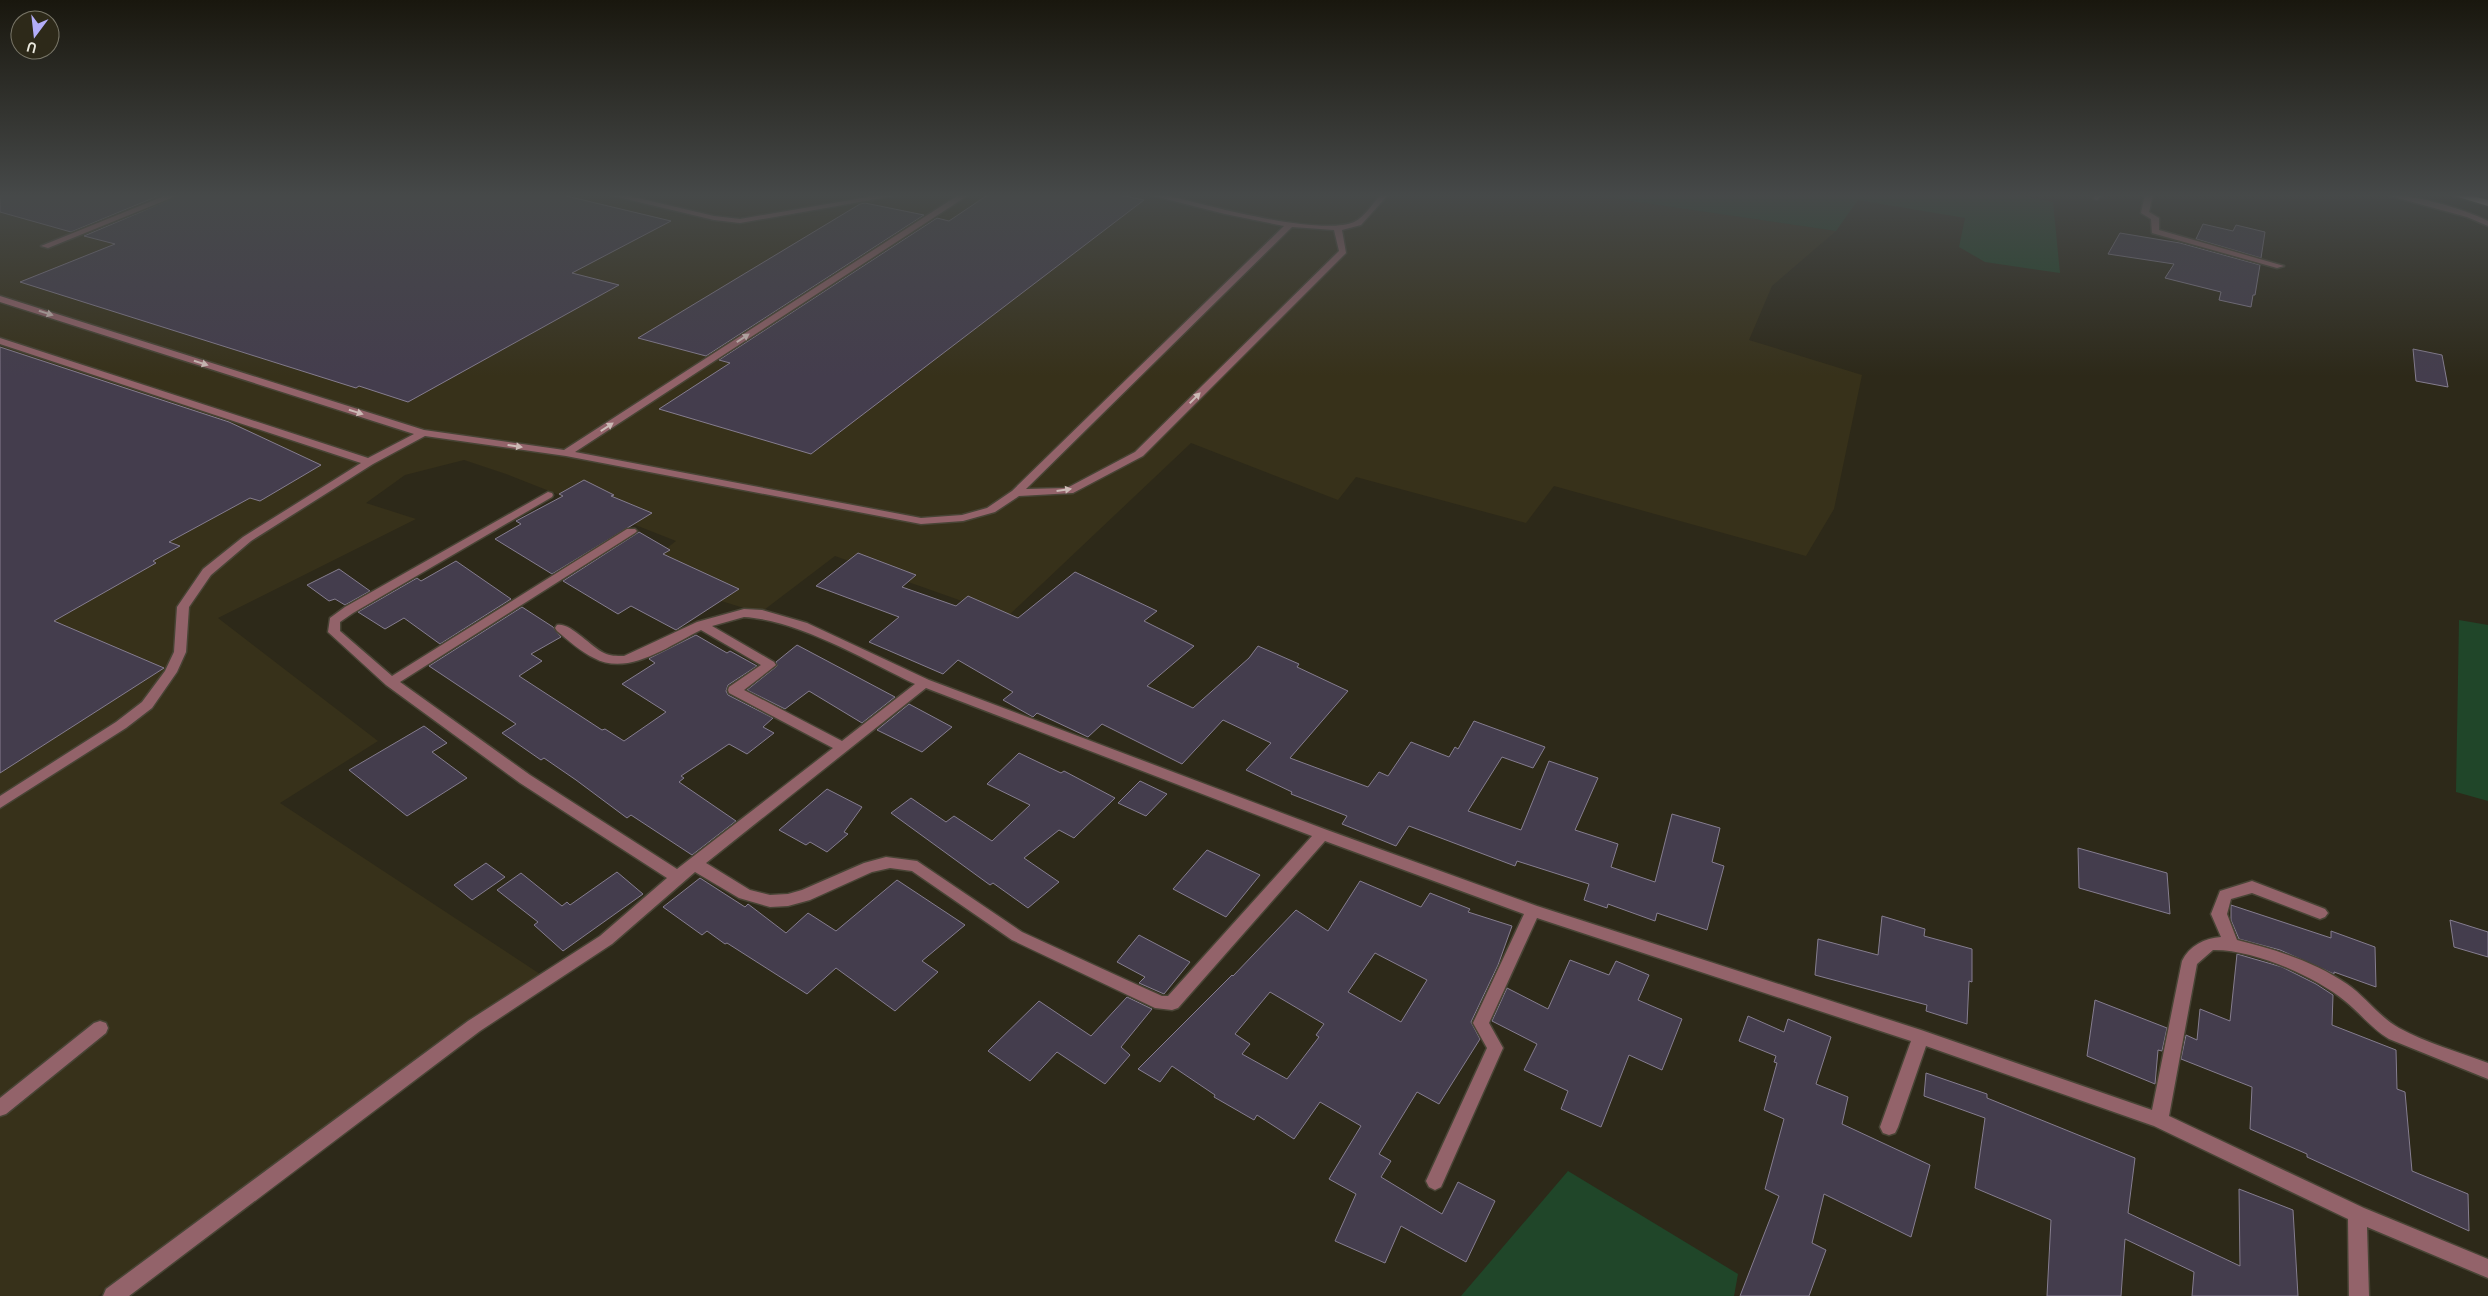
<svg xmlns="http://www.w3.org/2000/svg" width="2488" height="1296" viewBox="0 0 2488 1296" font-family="Overpass,sans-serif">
<rect width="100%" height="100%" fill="#2d2919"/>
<polygon fill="#37311a" points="0,194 1323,194 1334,196 1336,194 1583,194 1836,231 1772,286 1749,340 1862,375 1834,509 1806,556 1554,486 1526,523 1356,477 1338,500 1191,443 1007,617 835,556 760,613 634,574 676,541 506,474 464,460 405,475 366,503 416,519 218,618 378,741 280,803 540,974 98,1296 0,1296"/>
<g fill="#204629">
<polygon points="1583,194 2013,194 2053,202 2060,273 1985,262 1959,247 1965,218 1858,200 1836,231"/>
<polygon points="2459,620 2488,625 2488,801 2456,792"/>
<polygon points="1568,1171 1738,1274 1734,1296 1461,1296"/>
</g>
<g fill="#443d4d" stroke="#857d8f" fill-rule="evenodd">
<polygon points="0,194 163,194 71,232 0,212"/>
<polygon points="183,194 558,194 671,221 572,273 619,285 408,402 359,386 356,388 20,282 115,244 84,236"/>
<polygon points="989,194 1115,194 1144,200 811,454 659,409 730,363 719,360 937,218 949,221"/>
<polygon points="865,203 924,215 706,356 638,338 860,204"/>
<polygon points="2203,224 2233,231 2236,225 2265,232 2261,258 2196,239"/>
<polygon points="2120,233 2180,243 2260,265 2255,295 2253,295 2251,307 2219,300 2221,292 2165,278 2174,264 2108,254"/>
<polygon points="0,347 229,422 321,465 260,501 250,498 169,542 180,546 153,561 156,563 54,621 164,668 0,773"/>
<polygon points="2413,349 2442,355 2448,387 2416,381"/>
<polygon points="584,480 614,495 611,496 652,513 552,574 495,539 521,524 516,521 563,496 559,494"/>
<polygon points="639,532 670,550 663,554 739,589 676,630 631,606 618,614 563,581"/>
<polygon points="858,553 916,575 902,587 956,606 968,596 1018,618 1075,572 1157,611 1144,621 1194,646 1147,686 1193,708 1249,658 1258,646 1299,664 1297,667 1348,691 1290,758 1368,787 1379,772 1388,776 1411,742 1449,757 1455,747 1458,749 1474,721 1545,747 1533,768 1502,757 1468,811 1521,830 1549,761 1598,778 1575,830 1618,844 1611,867 1655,882 1672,814 1720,828 1712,862 1724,866 1707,930 1657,913 1655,921 1608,904 1607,908 1584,900 1589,884 1517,861 1515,866 1409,826 1396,846 1342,824 1347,816 1291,794 1292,792 1246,770 1271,743 1223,720 1182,764 1102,724 1088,737 1037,713 1033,717 1003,700 1013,692 958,660 943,674 869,642 899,617 816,586"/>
<polygon points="456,561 511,599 440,644 404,618 385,629 358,612 417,578 421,581"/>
<polygon points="339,569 370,591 345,605 335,599 329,601 307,585"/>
<polygon points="522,607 553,627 561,637 531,654 542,661 519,676 602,730 605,729 624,741 666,712 622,684 655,663 649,659 650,658 696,635 727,653 730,651 757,666 728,685 726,691 728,695 773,718 763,727 774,733 747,754 729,744 681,776 684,778 679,782 736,821 692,855 631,815 627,818 576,780 544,758 541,760 502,733 516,724 429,666"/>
<polygon points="797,645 895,697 862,723 809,691 785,709 747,690 777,666 776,662"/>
<polygon points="909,704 952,727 922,752 877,730"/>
<polygon points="424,726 447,743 432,752 467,778 407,816 349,770"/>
<polygon points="1019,753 1061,773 1064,771 1115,798 1074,838 1059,830 1024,858 1059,882 1028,908 993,883 990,885 891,813 911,798 946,822 954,816 992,841 1030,805 987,784"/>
<polygon points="1140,781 1167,794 1146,816 1118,803"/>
<polygon points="827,789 862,807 844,832 848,834 827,852 810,842 806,845 779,830"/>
<polygon points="2078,848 2167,873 2170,914 2079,888"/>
<polygon points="1207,850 1260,875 1226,917 1173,889"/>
<polygon points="486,863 505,877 472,900 454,885"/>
<polygon points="617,872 643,894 563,951 534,925 538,922 497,890 521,873 562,906 567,902 570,905"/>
<polygon points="700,878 745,907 748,904 786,933 808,913 836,931 897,880 965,925 922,961 938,972 895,1011 836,968 807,994 727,943 725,944 707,931 702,935 663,907"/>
<path d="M1360,881L1421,907L1430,893L1470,909L1468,912L1512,926L1498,965L1471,1022L1480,1039L1439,1104L1417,1092L1379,1154L1391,1161L1381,1177L1442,1214L1458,1182L1495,1201L1466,1262L1401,1226L1385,1263L1335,1241L1356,1194L1329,1179L1361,1126L1320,1102L1294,1139L1257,1115L1254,1120L1214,1097L1215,1095L1172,1066L1160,1082L1138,1069L1232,975L1233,976L1296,910L1328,931ZM1375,953L1427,980L1401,1022L1348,992ZM1270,992L1324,1024L1316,1035L1319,1037L1287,1079L1242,1054L1250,1044L1235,1034Z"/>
<polygon points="2231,905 2331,938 2331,931 2375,947 2376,987 2334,972 2334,974 2280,950 2239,939 2231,920"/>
<polygon points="1882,916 1925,929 1924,936 1972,949 1972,982 1969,981 1967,1024 1926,1011 1927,1005 1815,975 1818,939 1878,955"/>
<polygon points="2450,920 2488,932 2488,957 2454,947"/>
<polygon points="1139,935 1190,962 1164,994 1139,983 1145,977 1117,962"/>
<polygon points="2237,954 2282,967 2316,984 2333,995 2332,1025 2396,1050 2397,1089 2405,1092 2412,1171 2468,1194 2469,1231 2307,1157 2307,1154 2250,1129 2252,1087 2181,1059 2186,1035 2197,1040 2200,1009 2230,1021"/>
<polygon points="1570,960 1609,975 1616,961 1649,975 1638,1000 1682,1019 1662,1070 1629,1055 1601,1127 1561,1109 1568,1091 1524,1070 1537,1044 1492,1021 1507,988 1548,1009"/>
<polygon points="1127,997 1152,1009 1121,1047 1130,1055 1105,1084 1057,1052 1030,1081 988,1051 1039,1001 1091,1036"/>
<polygon points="2095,1000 2167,1028 2162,1051 2158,1050 2155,1084 2087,1056"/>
<polygon points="1748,1016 1784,1032 1788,1019 1831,1037 1816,1084 1848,1097 1842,1124 1930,1165 1911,1237 1824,1194 1812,1243 1826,1250 1809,1296 1740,1296 1779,1196 1765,1189 1784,1119 1764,1110 1777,1063 1774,1062 1776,1056 1739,1041"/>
<polygon points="1926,1073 1987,1094 1987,1098 2135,1158 2128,1213 2240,1266 2239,1189 2293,1210 2298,1296 2192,1296 2194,1272 2125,1239 2121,1296 2047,1296 2051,1220 1975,1188 1985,1118 1924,1096"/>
</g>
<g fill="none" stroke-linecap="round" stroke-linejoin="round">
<defs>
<g id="minor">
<polygon points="169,194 181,194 48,248 41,246"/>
<polygon points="605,194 621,194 714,216 740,219 885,194 905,194 740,223 714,220"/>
<path d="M960,194H970L575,452L921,518L962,515L987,508L1012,491L1284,226L1225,214L1146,194H1162C1202,204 1319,237 1354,222C1365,217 1373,203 1381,194H1389L1361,225L1342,230L1346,253L1143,456L1073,493L1019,496L995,512L963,521L921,524L566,456L425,436L373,464L251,541L211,575L189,607L186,652L177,672L152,708L126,728L0,808V796L116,722L142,702L165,671L174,652L177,607L203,569L243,537L361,463L0,344V338L368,458L414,434L0,302V296L424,430L564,450ZM1292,227L1334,230L1339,251L1135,452L1067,488L1026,489Z"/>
<polygon points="2095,194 2103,194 2097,200 2093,198"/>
<polygon points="2145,194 2153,194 2149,212 2159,218 2159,230 2284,266 2277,268 2152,233 2151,219 2141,213"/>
<path d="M2383,194C2412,194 2462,208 2488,221V226L2467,217Z"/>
<path d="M548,492L552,493L553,495L552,497L353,613L340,622V631L392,676L627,529H635L637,531L635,533L400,682L530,775L677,869L833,748L729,693L728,690L729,687L761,665L701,630C670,645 628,677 594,658C581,652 568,640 557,631L555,628L557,625C570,622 591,647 604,653C610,656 616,656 624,656L697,622L744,609L762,610L807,623L929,680L1327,830L1537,906L1921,1030L2152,1110L2182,961C2189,946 2205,938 2221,937L2211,914L2220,891L2252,881L2325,909L2328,913L2325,917L2320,919L2252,893L2231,899L2227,914L2237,940C2274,949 2315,962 2347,984C2366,997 2379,1017 2399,1028C2426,1043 2459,1052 2488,1063V1079L2389,1039C2372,1029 2360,1013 2345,1001C2315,976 2252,949 2213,950L2197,964L2169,1116L2364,1208L2488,1259V1278L2367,1227L2369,1296H2349L2348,1219L2154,1126L1926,1046L1898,1127L1895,1133L1889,1135L1883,1133L1880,1127L1911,1041L1537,918L1489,1023L1503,1048L1441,1187L1435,1190L1429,1187L1426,1181L1487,1048L1473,1023L1524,914L1325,841L1178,1008L1172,1010L1155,1008L1012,940L912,871L890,868L872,872L810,900L788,906L770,907L739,898L695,872L612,944L480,1031L129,1296H103L106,1289L468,1021L600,936L667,878L520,783L386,685L328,632L330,618L345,607ZM744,617C798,620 865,660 915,684L842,741L744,690L776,665L774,662L712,626ZM926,688L1312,836L1168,996H1162L1142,987L1022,932L917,861L886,857L864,863L802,890L788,894L770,895L750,890L706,863Z"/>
<polygon points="100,1021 106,1023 108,1028 106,1033 6,1114 0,1116 0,1098 94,1023"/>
</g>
<polygon id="highway" points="2448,194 2465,194 2488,200 2488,206"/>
</defs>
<use href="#minor" stroke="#484435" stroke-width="3"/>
<use href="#highway" stroke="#484435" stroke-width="3"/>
<use href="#minor" fill="#93636a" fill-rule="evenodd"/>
<use href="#highway" fill="#fcccd2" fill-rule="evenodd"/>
</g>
<defs><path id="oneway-solid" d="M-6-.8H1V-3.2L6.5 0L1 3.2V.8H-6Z" transform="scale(1.25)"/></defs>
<g fill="#ccbab6">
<use href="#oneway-solid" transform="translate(46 313) rotate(18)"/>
<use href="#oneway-solid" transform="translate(743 338) rotate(-33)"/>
<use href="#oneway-solid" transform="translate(201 363) rotate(18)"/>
<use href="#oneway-solid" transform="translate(1195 398) rotate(-45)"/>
<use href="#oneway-solid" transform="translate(356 412) rotate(18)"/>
<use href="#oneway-solid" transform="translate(607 427) rotate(-33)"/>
<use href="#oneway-solid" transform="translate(515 446) rotate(8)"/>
<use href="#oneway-solid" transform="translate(1064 490) rotate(-8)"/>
</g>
<linearGradient id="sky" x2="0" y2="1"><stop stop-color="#19170e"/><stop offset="0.52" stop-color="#464949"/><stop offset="1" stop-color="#464949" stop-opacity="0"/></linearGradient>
<rect width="2488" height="376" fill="url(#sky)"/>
<g transform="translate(35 35) rotate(195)"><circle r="24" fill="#2d2919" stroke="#797668"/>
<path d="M0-4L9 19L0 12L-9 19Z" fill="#b3adf9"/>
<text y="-8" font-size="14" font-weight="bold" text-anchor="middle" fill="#ebe9df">U</text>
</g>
</svg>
